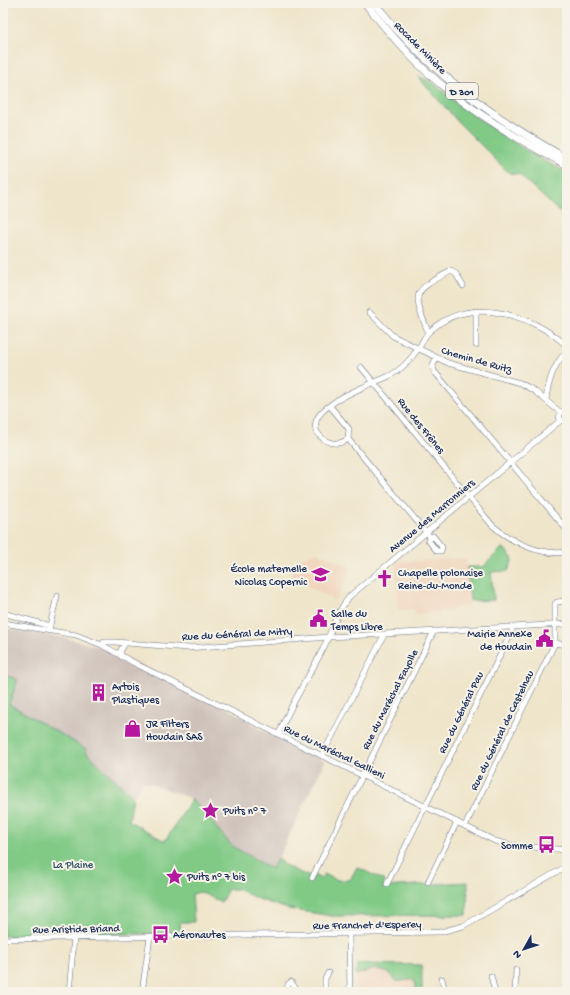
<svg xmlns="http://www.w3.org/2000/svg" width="570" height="995" viewBox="0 0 570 995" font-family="'Gochi Hand',sans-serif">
<rect width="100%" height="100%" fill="#f7f3e8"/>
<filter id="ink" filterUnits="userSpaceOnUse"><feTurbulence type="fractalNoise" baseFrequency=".025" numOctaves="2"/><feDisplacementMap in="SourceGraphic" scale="8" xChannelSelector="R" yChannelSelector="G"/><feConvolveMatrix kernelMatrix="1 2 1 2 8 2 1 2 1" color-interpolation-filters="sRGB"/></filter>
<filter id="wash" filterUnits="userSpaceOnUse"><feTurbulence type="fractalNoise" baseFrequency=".012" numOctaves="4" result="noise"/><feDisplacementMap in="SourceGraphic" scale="16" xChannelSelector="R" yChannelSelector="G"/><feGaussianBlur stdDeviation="0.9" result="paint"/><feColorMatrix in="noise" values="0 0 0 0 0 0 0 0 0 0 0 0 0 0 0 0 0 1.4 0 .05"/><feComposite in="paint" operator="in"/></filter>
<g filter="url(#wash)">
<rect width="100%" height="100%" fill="#efe5ca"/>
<g fill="#f1d5bd">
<polygon points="317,552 351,568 337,599 335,598 334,600 291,577 293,570 301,558"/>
<polygon points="466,558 469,606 453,607 453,611 415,614 415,609 398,610 396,562"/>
<polygon points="356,964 422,965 422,992 356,992"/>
</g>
<polygon fill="#cec1ba" points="3,628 64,638 109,649 238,714 253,725 325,761 273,869 232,846 192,799 144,781 133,797 85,752 46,725 8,704 7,676 3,674"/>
<g fill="#81ca86" stroke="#4e7c72">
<path d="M418,77C436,80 448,98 463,108C496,131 530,155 567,172V219L519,174L509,173L459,123Z"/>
<polygon points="503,547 513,559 508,571 491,572 494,600 470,601 467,567 483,567"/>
<polygon points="3,674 18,680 9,704 86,749 86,752 133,797 129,821 165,841 192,799 232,846 272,869 277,859 288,867 312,878 314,875 321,879 324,874 337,880 350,880 357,867 385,881 383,887 468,882 467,915 332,916 288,909 258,899 237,889 228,889 221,902 200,892 192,894 194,922 180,922 181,933 3,936"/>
<path d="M357,964L422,965V992H416C417,972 406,983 396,981L389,973L375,969L356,975Z"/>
</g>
</g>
<g filter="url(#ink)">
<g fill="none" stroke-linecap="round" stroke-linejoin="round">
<defs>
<g id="minor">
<polyline points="369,312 393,336 448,363 520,383 533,390 560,412"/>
<path d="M428,332C412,291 412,292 451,271L456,274L463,286"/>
<polyline points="476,345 476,311"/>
<polyline points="436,358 433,365 434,371 567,530"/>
<path d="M361,367L492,525C511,542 540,556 567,552"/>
<path d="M330,406L349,429L348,439C337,447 324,443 317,432C304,407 372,384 387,377C402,370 411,359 420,346C423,341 425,335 430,331C469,295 529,314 565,344L567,351C554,364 548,382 546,400"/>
<polyline points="567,411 561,412 559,417 562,421 567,420"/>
<polyline points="348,439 431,538 428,540 437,551 441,551 442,547 433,536 431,538"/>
<polyline points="3,613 50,626"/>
<polyline points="3,623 76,635 102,645 138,665 495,841 510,845 567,850"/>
<polyline points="49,629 57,596"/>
<polyline points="555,643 555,604 557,602 567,601"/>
<polyline points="555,643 567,645"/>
<polyline points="102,645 104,642 115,642 188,648 329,637 567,624"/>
<polyline points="122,657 120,652 125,643"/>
<path d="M279,734C290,704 309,677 323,649C332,631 336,612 350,596L561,420"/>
<polyline points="322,756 384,635"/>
<polyline points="465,826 555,643"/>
<polyline points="312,878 434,631"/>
<polyline points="428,882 457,822"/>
<polyline points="387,884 512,631 512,627"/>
<polyline points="349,934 350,992"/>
<polyline points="3,939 440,932 463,926 567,866"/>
<polyline points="491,976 495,992"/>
<polyline points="442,979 445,992"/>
<polyline points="70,989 86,992"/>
<polyline points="69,992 74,938"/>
<polyline points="142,992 150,937"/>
<polyline points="287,992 288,984 291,982 296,989 296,992"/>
<polyline points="325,992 325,979 328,973"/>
<polyline points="515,992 516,970"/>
</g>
<g id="highway">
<path d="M365,3C390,34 417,66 449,91C486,120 526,144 567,165"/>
<path d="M374,3C431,73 489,115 567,159"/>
</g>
</defs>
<use href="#minor" stroke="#656f84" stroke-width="6"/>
<use href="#highway" stroke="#656f84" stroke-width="8"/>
<use href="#minor" stroke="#fff" stroke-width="5"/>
<use href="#highway" stroke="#fff" stroke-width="7"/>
</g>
</g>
<defs>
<symbol id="school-bare" viewBox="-9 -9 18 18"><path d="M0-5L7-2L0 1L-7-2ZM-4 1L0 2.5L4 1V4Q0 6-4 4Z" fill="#b5179e" stroke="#f7f3e8" stroke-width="2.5" paint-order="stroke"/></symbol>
<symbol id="church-bare" viewBox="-9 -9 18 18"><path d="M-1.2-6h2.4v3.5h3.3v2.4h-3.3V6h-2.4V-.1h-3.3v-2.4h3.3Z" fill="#b5179e" stroke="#f7f3e8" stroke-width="2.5" paint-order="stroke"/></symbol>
<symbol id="civic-bare" viewBox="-9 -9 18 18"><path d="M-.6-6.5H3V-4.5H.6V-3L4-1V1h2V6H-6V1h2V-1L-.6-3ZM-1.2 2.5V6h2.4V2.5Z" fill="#b5179e" stroke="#f7f3e8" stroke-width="2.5" paint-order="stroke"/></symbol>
<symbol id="building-bare" viewBox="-9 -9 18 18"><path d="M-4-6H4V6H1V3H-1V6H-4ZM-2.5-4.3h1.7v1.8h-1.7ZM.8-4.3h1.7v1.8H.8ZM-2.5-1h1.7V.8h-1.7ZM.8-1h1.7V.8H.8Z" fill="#b5179e" stroke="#f7f3e8" stroke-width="2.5" paint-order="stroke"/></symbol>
<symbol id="shop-bare" viewBox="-9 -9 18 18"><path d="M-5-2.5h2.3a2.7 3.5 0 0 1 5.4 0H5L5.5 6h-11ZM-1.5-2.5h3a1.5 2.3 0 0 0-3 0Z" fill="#b5179e" stroke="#f7f3e8" stroke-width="2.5" paint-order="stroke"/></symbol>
<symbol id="sight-bare" viewBox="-9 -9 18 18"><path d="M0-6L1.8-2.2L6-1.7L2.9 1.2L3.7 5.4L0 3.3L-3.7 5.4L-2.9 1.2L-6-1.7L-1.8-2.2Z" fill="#b5179e" stroke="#f7f3e8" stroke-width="2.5" paint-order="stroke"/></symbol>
<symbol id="bus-bare" viewBox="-9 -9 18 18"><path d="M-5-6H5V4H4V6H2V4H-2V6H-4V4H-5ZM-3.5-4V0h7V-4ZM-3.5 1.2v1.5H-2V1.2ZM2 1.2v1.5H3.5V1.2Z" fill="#b5179e" stroke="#f7f3e8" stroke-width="2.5" paint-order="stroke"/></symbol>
</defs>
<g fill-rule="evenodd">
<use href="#school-bare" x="308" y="562" width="25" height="25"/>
<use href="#church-bare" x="372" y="566" width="25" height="25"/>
<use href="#civic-bare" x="306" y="606" width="25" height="25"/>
<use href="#civic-bare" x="532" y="626" width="25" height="25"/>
<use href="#building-bare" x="86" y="680" width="25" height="25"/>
<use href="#shop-bare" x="120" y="716" width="25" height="25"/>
<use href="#sight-bare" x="198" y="798" width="25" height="25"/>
<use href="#bus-bare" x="534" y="832" width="25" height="25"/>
<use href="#sight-bare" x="162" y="864" width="25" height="25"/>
<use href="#bus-bare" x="148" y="922" width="25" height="25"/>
</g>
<g text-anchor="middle" stroke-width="4" stroke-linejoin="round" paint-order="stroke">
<rect fill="#f7f3e8" stroke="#5d6a87" stroke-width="1" x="446" y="83" width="32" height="16" rx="3"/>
<g font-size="10" font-weight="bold" fill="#1b2f5e">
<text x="462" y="95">D 301</text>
</g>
<g font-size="11" fill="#1b2f5e" stroke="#f7f3e8">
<text transform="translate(421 47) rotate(45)" y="4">Rocade Minière</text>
<text transform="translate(477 359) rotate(16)" y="4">Chemin de Ruitz</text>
<text transform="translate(422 425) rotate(51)" y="4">Rue des Frênes</text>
<text transform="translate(431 515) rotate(-40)" y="4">Avenue des Marronniers</text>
<text transform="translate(237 633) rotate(-3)" y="4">Rue du Général de Mitry</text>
<text transform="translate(389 699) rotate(-63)" y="4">Rue du Maréchal Fayolle</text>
<text transform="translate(460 712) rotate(-64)" y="4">Rue du Général Pau</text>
<text transform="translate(501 730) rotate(-64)" y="4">Rue du Général de Castelnau</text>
<text transform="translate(335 751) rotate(26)" y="4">Rue du Maréchal Gallieni</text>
<text transform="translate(367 924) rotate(-1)" y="4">Rue Franchet d'Esperey</text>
<text transform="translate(76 928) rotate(-1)" y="4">Rue Aristide Briand</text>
</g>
<g font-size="11" fill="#1b2f5e" stroke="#f7f3e8" text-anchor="start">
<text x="307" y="572" text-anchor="end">École maternelle<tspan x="307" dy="13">Nicolas Copernic</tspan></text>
<text x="398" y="576">Chapelle polonaise<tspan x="398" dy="13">Reine-du-Monde</tspan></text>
<text x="331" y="617">Salle du<tspan x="331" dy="13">Temps Libre</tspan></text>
<text x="532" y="637" text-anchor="end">Mairie Annexe<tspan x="532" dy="13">de Houdain</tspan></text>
<text x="112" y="690">Artois<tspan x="112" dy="13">Plastiques</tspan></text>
<text x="146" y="727">JR Filters<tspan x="146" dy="13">Houdain SAS</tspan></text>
<text x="223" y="814">Puits n° 7</text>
<text x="533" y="849" text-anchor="end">Somme</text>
<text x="187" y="880">Puits n° 7 bis</text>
<text x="173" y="938">Aéronautes</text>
</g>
<g font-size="11" fill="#345668" stroke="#f7f3e8">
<text x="73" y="868">La Plaine</text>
</g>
</g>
<rect width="570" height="995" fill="none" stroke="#f7f3e8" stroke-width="16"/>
<g transform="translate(524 949) rotate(231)" stroke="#f7f3e8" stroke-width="3" paint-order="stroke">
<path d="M0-3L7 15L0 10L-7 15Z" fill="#1b2f5e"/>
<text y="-6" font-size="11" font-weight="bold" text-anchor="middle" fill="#1b2f5e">N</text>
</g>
</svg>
